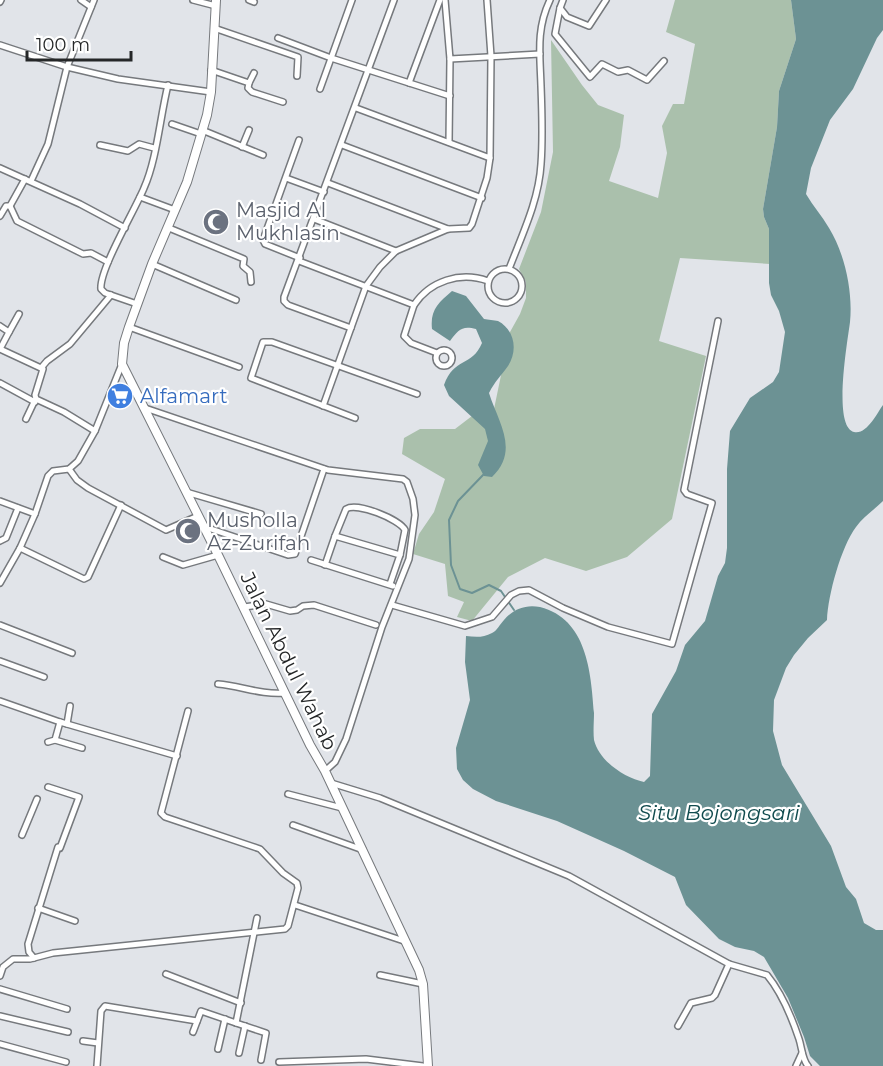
<svg xmlns="http://www.w3.org/2000/svg" width="883" height="1066" viewBox="0 0 883 1066" font-family="Montserrat,sans-serif">
<rect width="100%" height="100%" fill="#e1e4e9"/>
<polygon fill="#aac0ac" points="675,0 791,0 796,39 779,91 777,127 763,209 764,217 769,229 770,264 680,258 659,341 706,356 672,519 627,557 586,571 545,558 508,577 472,621 457,617 464,602 448,596 445,564 413,554 419,534 434,512 445,479 402,454 404,438 420,429 455,429 472,416 494,409 510,332 520,314 526,298 526,282 519,269 541,212 553,152 551,40 582,85 598,105 624,115 620,147 609,181 658,198 667,153 662,126 673,104 684,104 695,44 666,32"/>
<g fill="#6c9294">
<path d="M791,0H883V30L877,38L853,89L830,120L811,168L806,194C813,206 822,216 829,228C845,254 853,292 850,322C848,339 832,427 854,432C867,435 877,413 883,405V501C874,510 863,517 856,527C841,547 828,595 827,620L808,638L794,655L786,668L774,700L773,731L782,765L831,846L846,887L856,899L864,923L876,930H883V1066H820L810,1056L804,1037L788,998L764,957L754,951L735,947L719,939L686,905L675,877L624,851L557,821L496,801L473,789L463,780L457,769L456,748L470,700L465,662L466,636C475,637 483,638 492,633C497,631 500,624 504,620C513,609 526,604 540,607C587,619 591,672 594,713C594,721 593,731 594,740C599,761 625,778 644,782L650,776L652,714L676,671L685,645L705,621L718,576L725,563L727,548V469L730,431L750,398L773,382L779,372L785,332L779,311L771,295L769,283V229L764,217L763,209L777,127L779,91L796,39Z"/>
<path d="M452,291L466,296L484,319C488,320 494,320 498,321C515,330 518,351 508,366C501,376 495,381 489,393C498,422 520,450 492,477L484,476L478,465L488,441L485,429L449,396L444,385C454,357 472,367 482,343L476,329C462,325 458,330 450,341L432,329C430,310 438,303 452,291Z"/>
</g>
<g fill="none" stroke-linecap="round" stroke-linejoin="round">
<polyline stroke="#6c9294" stroke-width="2" points="484,474 458,501 449,520 451,565 460,589 472,593 489,585 501,591 514,610"/>
<defs>
<g id="street">
<polyline points="81,0 91,7"/>
<polyline points="193,0 216,6"/>
<polyline points="249,0 254,2"/>
<polyline points="445,0 450,59 540,54"/>
<polyline points="563,0 560,8 567,17 589,26 606,0"/>
<polyline points="0,2 1,0"/>
<polyline points="560,8 555,34 590,77 602,64 618,72 628,70 647,80 664,61"/>
<polyline points="214,28 298,57 297,76"/>
<polyline points="278,38 331,58 450,96"/>
<polyline points="0,45 67,67 118,79 211,92"/>
<polyline points="211,70 249,83 248,88 252,92 283,102"/>
<polyline points="249,83 254,73"/>
<polyline points="409,83 440,0"/>
<polyline points="320,89 352,0"/>
<polyline points="356,108 490,158 491,56 487,0"/>
<polyline points="172,124 201,134"/>
<polyline points="202,130 263,155"/>
<polyline points="299,140 263,240 265,244 300,258"/>
<polyline points="449,142 450,59"/>
<polyline points="100,145 128,151 139,144 154,148"/>
<polyline points="342,145 482,198"/>
<polyline points="242,147 249,130"/>
<polyline points="0,168 80,204 125,228"/>
<polyline points="286,178 324,192"/>
<polyline points="31,181 48,144 67,67 94,0"/>
<polyline points="328,183 448,229"/>
<polyline points="140,197 175,210"/>
<polyline points="10,206 25,179"/>
<polyline points="0,216 6,206 10,206 17,221 83,254 91,253 108,262"/>
<polyline points="314,219 396,251"/>
<polyline points="169,228 244,259 243,266 250,272 251,282"/>
<path d="M299,261L414,305C430,281 460,271 488,281"/>
<polyline points="152,264 236,300"/>
<circle cx="505" cy="286" r="17"/>
<path d="M509,269C522,235 539,200 541,164C543,138 542,112 541,86C540,54 536,29 550,0"/>
<path d="M137,304L105,293L101,289C99,270 135,210 144,188C157,159 160,117 168,85"/>
<polyline points="414,305 404,336 411,343 437,353"/>
<polyline points="0,326 9,332 0,349 43,369 35,395 36,399 64,412 95,431"/>
<polyline points="129,327 239,367"/>
<polyline points="351,328 288,305 284,301 284,297 394,0"/>
<polyline points="9,332 19,314"/>
<circle cx="444" cy="358" r="8"/>
<polyline points="41,368 47,361 70,344 111,295"/>
<polyline points="0,383 35,402"/>
<polyline points="323,406 366,286 380,267 396,251 448,229 469,228 472,224 487,178 490,158"/>
<polyline points="145,408 328,470 403,479 407,482 413,499 415,515 409,559 382,627 346,739 335,762 325,771"/>
<polyline points="355,418 251,378 263,342 272,342 417,394"/>
<polyline points="26,419 35,400"/>
<polyline points="69,469 77,480 88,488 166,530 198,516"/>
<polyline points="186,492 261,514"/>
<polyline points="0,501 35,514"/>
<polyline points="205,527 288,555 295,554 324,469"/>
<path d="M335,536L346,509C357,502 399,519 405,530L400,555"/>
<polyline points="0,541 6,538 18,508"/>
<polyline points="20,548 84,579 88,577 121,505"/>
<polyline points="163,557 183,565 218,555"/>
<polyline points="311,560 393,586"/>
<polyline points="325,565 335,536 400,555 390,584"/>
<polyline points="0,583 20,548 35,514 48,476 53,471 69,469 78,461 95,431 122,364"/>
<polyline points="392,605 465,626 492,617 511,595 519,591 529,590 563,608 608,627 672,644 712,503 687,494 684,490 718,321"/>
<polyline points="244,607 266,604 290,611 297,610 303,606 314,605 376,625"/>
<polyline points="0,625 72,653"/>
<polyline points="0,661 44,677"/>
<path d="M218,684C241,686 261,695 285,693"/>
<polyline points="0,701 60,722 177,756"/>
<polyline points="67,724 70,706"/>
<polyline points="55,740 82,748"/>
<polyline points="48,742 55,740 60,722"/>
<path d="M331,783L380,798L569,876L729,964L767,975C781,992 792,1018 799,1039C802,1048 802,1059 808,1066"/>
<polyline points="48,787 79,797 60,848"/>
<polyline points="288,794 342,808"/>
<polyline points="293,825 363,850"/>
<polyline points="22,835 37,799"/>
<polyline points="295,905 404,941"/>
<polyline points="38,908 75,921"/>
<polyline points="34,958 29,952 28,944 58,847"/>
<polyline points="166,974 241,1003"/>
<polyline points="380,975 423,984"/>
<polyline points="0,976 3,967 13,959 30,959 53,953 285,929 288,926 298,888 297,883 283,873 260,849 165,817 161,813 188,711"/>
<polyline points="0,989 67,1009"/>
<polyline points="0,1016 68,1032"/>
<polyline points="236,1023 266,1033 261,1060"/>
<polyline points="678,1026 691,1003 712,998 715,995 729,964"/>
<polyline points="193,1032 201,1011 236,1023 257,918"/>
<polyline points="83,1041 98,1043"/>
<polyline points="0,1044 66,1062"/>
<polyline points="218,1049 225,1019"/>
<polyline points="239,1053 245,1026"/>
<polyline points="279,1062 366,1059 423,1066"/>
<polyline points="97,1066 101,1011 105,1006 197,1021"/>
<polyline points="796,1066 802,1053"/>
</g>
<polyline id="secondary" points="216,0 211,92 207,115 187,182 152,264 129,327 124,343 122,364 218,555 310,745 325,771 419,970 423,984 428,1066"/>
</defs>
<use href="#street" stroke="#76797d" stroke-width="8"/>
<use href="#secondary" stroke="#76797d" stroke-width="10"/>
<use href="#street" stroke="#fff" stroke-width="5"/>
<use href="#secondary" stroke="#fff" stroke-width="8"/>
</g>
<defs>
<symbol id="mosque-disc" viewBox="-11 -11 22 22"><circle r="9.5" fill="#6b7280" stroke="#fff"/><path d="M3.5-4.9A6 6 0 1 0 3.5 4.9A5 5 0 1 1 3.5-4.9Z" fill="#fff"/></symbol>
<symbol id="supermarket-disc" viewBox="-11 -11 22 22"><circle r="9.5" fill="#3f7fe0" stroke="#fff"/><path d="M-6-5.5h2.5l.6 2H6L4.5 2H-2.5L-4.4-4H-6ZM-1.5 3.2a1.3 1.3 0 1 0 .1 0ZM3 3.2a1.3 1.3 0 1 0 .1 0Z" fill="#fff"/></symbol>
</defs>
<g fill-rule="evenodd">
<use href="#mosque-disc" x="201" y="207" width="30" height="30"/>
<use href="#supermarket-disc" x="105" y="381" width="30" height="30"/>
<use href="#mosque-disc" x="173" y="516" width="30" height="30"/>
</g>
<g text-anchor="middle" stroke-width="4.5" stroke-linejoin="round" paint-order="stroke">
<g font-size="20" fill="#5b616d" stroke="#fff" text-anchor="start">
<text x="236" y="217">Masjid Al<tspan x="236" dy="23">Mukhlasin</tspan></text>
<text x="207" y="527">Musholla<tspan x="207" dy="23">Az-Zurifah</tspan></text>
</g>
<g font-size="20" fill="#366cbe" stroke="#fff" text-anchor="start">
<text x="140" y="403">Alfamart</text>
</g>
<g font-size="20" fill="#252728" stroke="#fff">
<text transform="translate(289 661) rotate(64)" y="7">Jalan Abdul Wahab</text>
</g>
<g font-size="21" font-style="italic" fill="#104b4e" stroke="#fff">
<text x="719" y="820">Situ Bojongsari</text>
</g>
</g>
<path d="M27 51v9h104v-9" fill="none" stroke="#252728" stroke-width="3"/>
<text x="36" y="51" font-size="18" fill="#252728" stroke="#ffffff" stroke-width="4.5" paint-order="stroke">100 m</text>
</svg>
